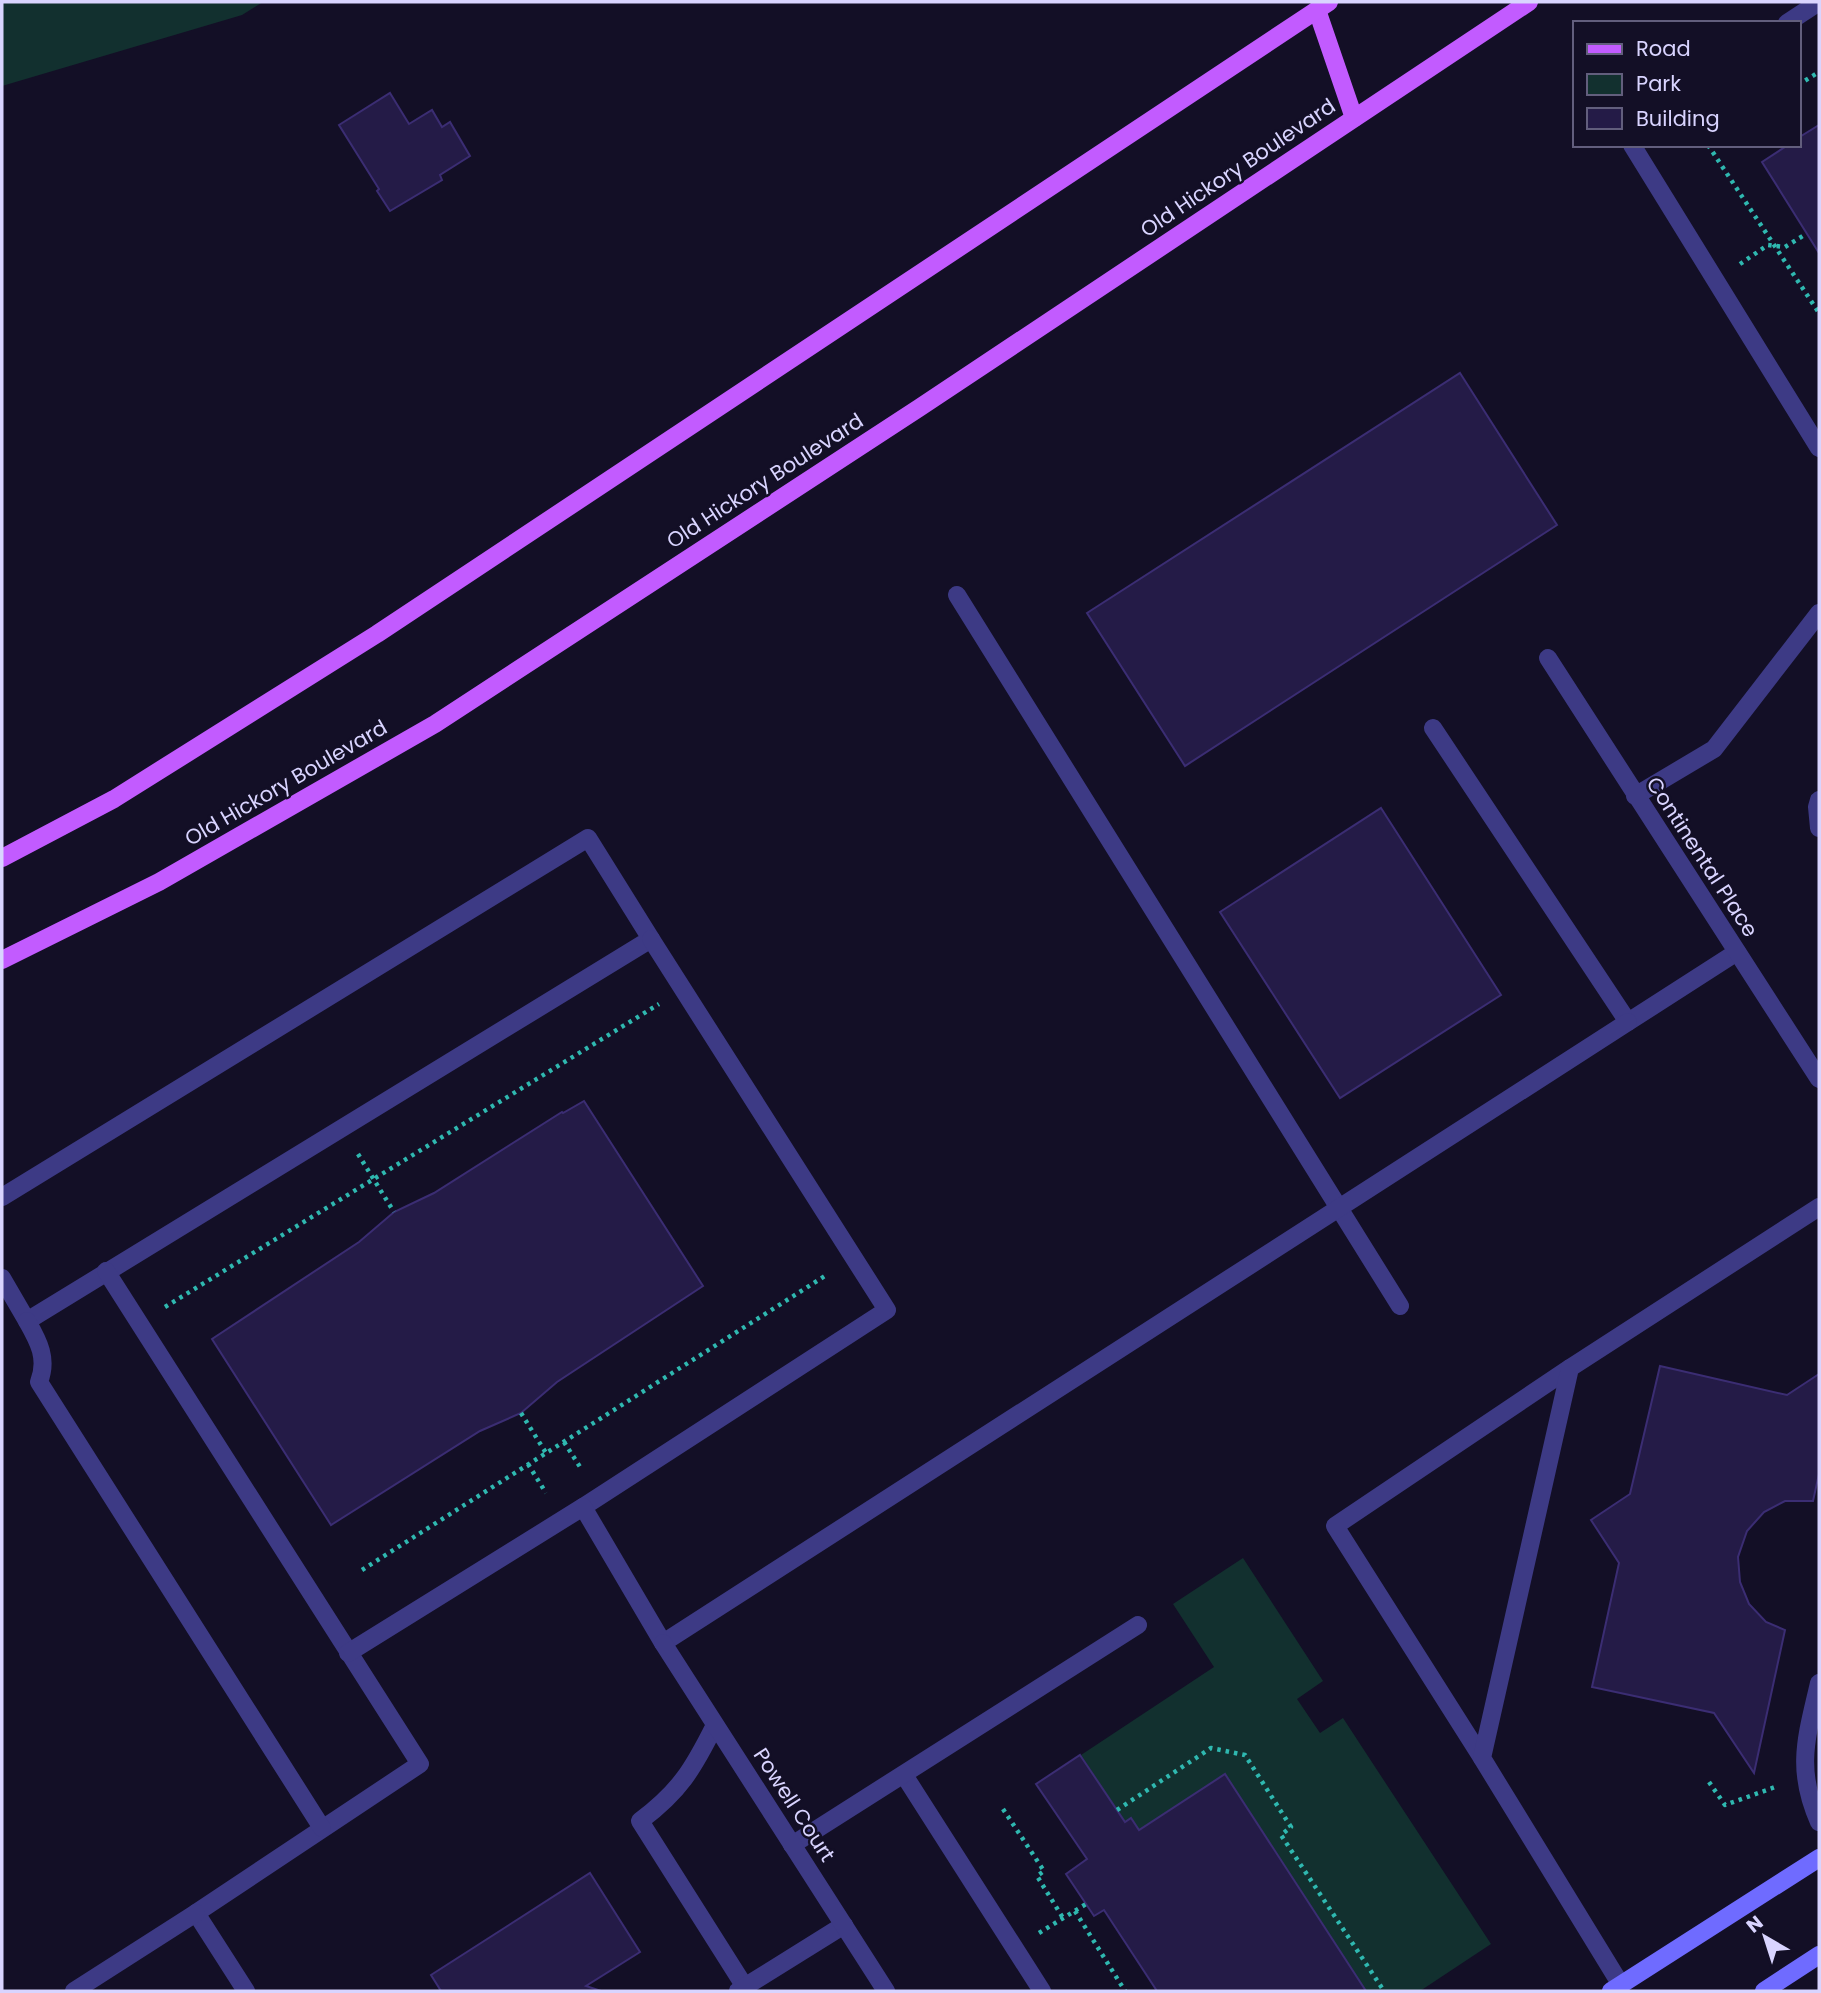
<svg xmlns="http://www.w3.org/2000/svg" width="1821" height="1993" viewBox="0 0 1821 1993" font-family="Poppins,sans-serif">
<rect width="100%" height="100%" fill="#130f26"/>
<g fill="#12302f">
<polygon points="2,2 263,2 242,15 2,86"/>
<polygon points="1243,1558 1323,1681 1297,1699 1320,1733 1343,1718 1491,1944 1420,1991 1366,1991 1225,1774 1139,1830 1131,1818 1125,1822 1081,1755 1214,1667 1173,1604"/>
</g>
<g fill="#241b47" stroke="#3b2d73" stroke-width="2">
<polygon points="390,93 409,124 432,110 442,127 450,122 470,156 440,175 442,180 390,211 377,191 379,189 339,125"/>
<polygon points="1819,125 1819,253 1762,162 1788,145 1798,145 1798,138"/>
<polygon points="1460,373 1557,525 1185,766 1087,613"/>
<polygon points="1381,808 1501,995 1340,1098 1220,912"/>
<polygon points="584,1101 703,1286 557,1382 521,1413 480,1431 331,1525 212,1339 359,1242 394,1212 434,1193 562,1112 563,1113"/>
<polygon points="1660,1366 1787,1395 1819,1374 1819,1474 1813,1501 1785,1501 1764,1512 1747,1531 1738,1557 1740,1582 1749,1604 1766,1622 1785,1630 1754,1773 1714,1713 1592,1687 1619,1563 1591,1520 1630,1494"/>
<polygon points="1080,1755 1125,1822 1131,1818 1139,1830 1225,1774 1366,1991 1157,1991 1104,1910 1094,1916 1066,1874 1087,1859 1036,1784"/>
<polygon points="590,1873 640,1952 586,1986 601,1991 441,1991 431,1975"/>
</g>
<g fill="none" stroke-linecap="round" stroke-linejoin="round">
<g stroke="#2fb8b0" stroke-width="4.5" stroke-dasharray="3.5 5" stroke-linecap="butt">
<polyline points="1798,85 1819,72"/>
<polyline points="1708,145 1819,313"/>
<polyline points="1740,264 1768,245 1785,247 1806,234"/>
<polyline points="358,1154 394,1212"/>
<polyline points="165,1307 659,1004"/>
<polyline points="521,1413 546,1453"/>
<polyline points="564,1442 582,1470"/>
<polyline points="528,1464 546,1493"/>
<polyline points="362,1570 828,1274"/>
<polyline points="1709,1782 1725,1805 1778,1786"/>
<polyline points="1003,1809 1044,1871 1037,1876 1063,1918"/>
<polyline points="1117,1810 1211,1748 1245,1755 1291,1827 1281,1835 1384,1991"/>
<polyline points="1075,1911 1125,1991"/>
<polyline points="1039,1933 1086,1904"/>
</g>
<g stroke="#3d3a85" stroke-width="18">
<polyline points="1787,23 1819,2"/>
<polyline points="1632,145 1819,448"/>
<polyline points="957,595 1400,1306"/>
<polyline points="1433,728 1628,1022 1737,952"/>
<polyline points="1635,796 1714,749 1819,613"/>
<polyline points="1819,800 1817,807 1819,828"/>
<polyline points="2,1197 588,838 651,939 27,1321 2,1278"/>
<polyline points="106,1271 420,1764 196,1913 246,1991"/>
<path d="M27,1321C39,1342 48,1359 39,1382L322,1828"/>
<polyline points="583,1507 887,1310 651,939"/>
<polyline points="348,1653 583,1507 663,1643 1628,1022"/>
<path d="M1819,1683C1807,1736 1795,1768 1819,1822"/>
<path d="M715,1725C693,1769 680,1791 640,1821L745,1987"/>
<polyline points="1482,1758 1335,1526 1570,1368"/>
<polyline points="904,1775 1042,1991"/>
<polyline points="792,1845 1138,1625"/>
<polyline points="1621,1985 1482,1758 1570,1368 1819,1207"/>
<polyline points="74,1991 196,1913"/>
<polyline points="738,1991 844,1925"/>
</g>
<g stroke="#3d3a85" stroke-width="18">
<polyline points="1548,658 1819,1079"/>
<polyline points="663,1643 886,1991"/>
</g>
<g stroke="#6f6bff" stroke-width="18">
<polyline points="1611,1991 1819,1858"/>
<polyline points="1764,1991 1819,1955"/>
</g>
<g stroke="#c25bff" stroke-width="18">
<polyline points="1317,10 1354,118"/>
<polyline points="2,858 114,799 377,634 1329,2"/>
<polyline points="2,960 159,882 435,724 919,408 1529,2"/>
</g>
</g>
<g text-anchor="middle" stroke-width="5" stroke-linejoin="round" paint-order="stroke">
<g font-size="21" fill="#d9d4ff" stroke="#130f26">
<text transform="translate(1238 168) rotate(-34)" y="7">Old Hickory Boulevard</text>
<text transform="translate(765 481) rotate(-33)" y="7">Old Hickory Boulevard</text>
<text transform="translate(286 783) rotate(-30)" y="7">Old Hickory Boulevard</text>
<text transform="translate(1702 857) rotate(57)" y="7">Continental Place</text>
<text transform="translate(794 1805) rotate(57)" y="7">Powell Court</text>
</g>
</g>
<rect width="1821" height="1993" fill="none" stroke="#d9d4ff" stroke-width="7"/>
<rect x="1573" y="21" width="228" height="126" fill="#130f26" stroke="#625e7d" stroke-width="2"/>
<rect x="1587" y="44" width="35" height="10" fill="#c25bff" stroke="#625e7d" stroke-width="2"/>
<text x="1636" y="56" font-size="21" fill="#d9d4ff">Road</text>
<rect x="1587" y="74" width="35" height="21" fill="#12302f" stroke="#625e7d" stroke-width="2"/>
<text x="1636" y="91" font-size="21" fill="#d9d4ff">Park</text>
<rect x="1587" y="108" width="35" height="21" fill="#241b47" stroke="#625e7d" stroke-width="2"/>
<text x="1636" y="126" font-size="21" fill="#d9d4ff">Building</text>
<g transform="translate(1765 1937) rotate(321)" stroke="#130f26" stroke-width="5" paint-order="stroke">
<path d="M0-5L12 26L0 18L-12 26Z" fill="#d9d4ff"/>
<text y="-10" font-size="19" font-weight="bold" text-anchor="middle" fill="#d9d4ff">N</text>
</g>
</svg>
